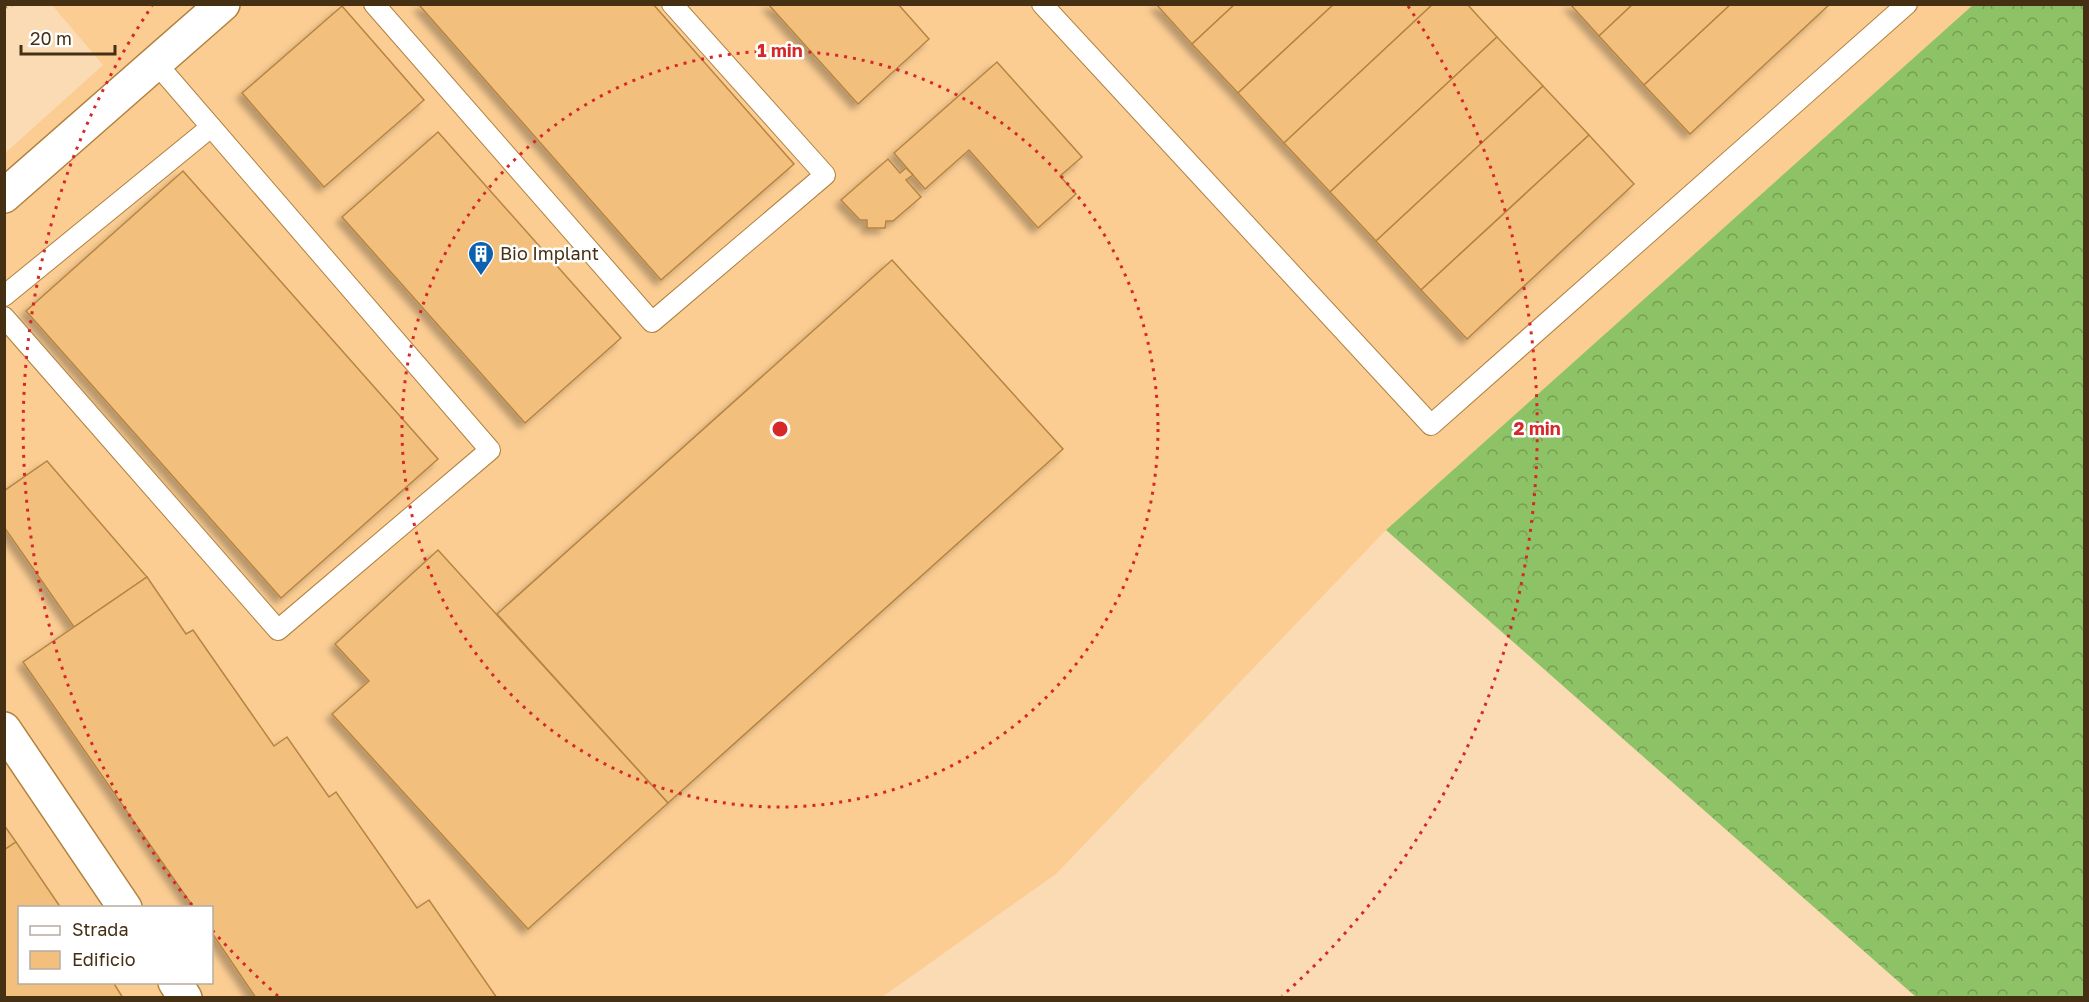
<svg xmlns="http://www.w3.org/2000/svg" width="2089" height="1002" viewBox="0 0 2089 1002" font-family="'Golos Text',sans-serif">
<defs>
<pattern id="forest-crowns" width="20" height="18" patternUnits="userSpaceOnUse" patternTransform="scale(1.5)"><rect width="20" height="18" fill="#8ec266"/><path d="M2 6a3 3 0 1 1 6 0M12 15a3 3 0 1 1 6 0" fill="none" stroke="#769e53"/></pattern>
<filter id="shadow"><feDropShadow dx="-5.5" dy="5.5" stdDeviation="3" flood-color="#0004"/></filter>
</defs>
<rect width="100%" height="100%" fill="#fadbb4"/>
<path fill="#fbcd93" fill-rule="evenodd" d="M52,5H1974L1386,530L1056,874L882,997H5L4,154L103,65ZM20,908H212V982H20Z"/>
<polygon fill="url(#forest-crowns)" points="1974,4 2084,5 2084,997 1916,997 1386,530"/>
<g fill="#f3bf7c" stroke="#b68542" stroke-width="1.5" filter="url(#shadow)">
<polygon points="422,4 653,4 794,164 661,280 420,6"/>
<polygon points="768,4 898,4 929,39 858,104"/>
<polygon points="1156,4 1235,4 1192,44"/>
<polygon points="1235,4 1334,4 1238,93 1192,44"/>
<polygon points="1334,4 1433,4 1284,143 1238,93"/>
<polygon points="1433,4 1467,4 1497,37 1330,192 1284,143"/>
<polygon points="1570,4 1633,4 1599,36"/>
<polygon points="1633,4 1731,4 1644,85 1599,36"/>
<polygon points="1731,4 1830,4 1690,134 1644,85"/>
<polygon points="342,6 424,100 324,187 242,93"/>
<polygon points="1497,37 1543,86 1376,241 1330,192"/>
<polygon points="997,62 1082,157 1060,176 1076,194 1038,228 969,150 925,189 894,153"/>
<polygon points="1543,86 1589,135 1421,290 1376,241"/>
<polygon points="438,132 621,338 525,423 342,217"/>
<polygon points="1589,135 1634,184 1467,339 1421,290"/>
<polygon points="888,159 900,173 906,168 913,175 906,180 921,197 893,221 886,221 885,228 867,228 867,220 860,220 841,200"/>
<polygon points="183,171 438,459 281,598 26,311"/>
<polygon points="892,260 1063,449 668,803 497,614"/>
<polygon points="47,461 147,577 74,627 4,527 4,491"/>
<polygon points="438,550 668,803 528,929 332,714 369,681 335,644"/>
<polygon points="147,577 186,634 193,630 274,746 287,737 329,797 336,792 417,908 429,900 497,998 256,998 212,933 212,908 194,908 23,662"/>
<polygon points="4,825 16,842 4,850"/>
<polygon points="16,842 61,908 20,908 20,982 113,982 123,998 4,998 4,850"/>
</g>
<g fill="none" stroke-linecap="round" stroke-linejoin="round">
<defs>
<g id="service">
<polyline points="374,4 652,322 825,175 672,4"/>
<polyline points="1042,4 1431,425 1907,4"/>
<polyline points="4,296 211,127"/>
<polyline points="4,317 278,630 490,450 156,63"/>
</g>
<g id="minor">
<polyline points="4,196 223,4"/>
<polyline points="4,729 125,908"/>
<polyline points="175,982 185,998"/>
</g>
</defs>
<use href="#service" stroke="#b2813e" stroke-width="22"/>
<use href="#minor" stroke="#b2813e" stroke-width="36"/>
<polyline stroke="#a18765" stroke-width="4" stroke-dasharray="3 4.5" stroke-linecap="butt" points="4,7 13,4"/>
<use href="#service" stroke="#fff" stroke-width="20"/>
<use href="#minor" stroke="#fff" stroke-width="33"/>
</g>
<g fill="none" stroke="#d62828" stroke-width="3" stroke-dasharray="3 6">
<circle cx="780" cy="429" r="378"/>
<path d="M278 996A757 757 0 0 1 213 931M192 905A757 757 0 0 1 152 6M1408 6A757 757 0 0 1 1282 996"/>
</g>
<defs>
<symbol id="building-pin" viewBox="-11 -11 22 30"><path d="M0 17L-7.5 6A9.5 9.5 0 1 1 7.5 6Z" fill="#0c61af" stroke="#fff"/><path d="M-4-6H4V6H1V3H-1V6H-4ZM-2.5-4.3h1.7v1.8h-1.7ZM.8-4.3h1.7v1.8H.8ZM-2.5-1h1.7V.8h-1.7ZM.8-1h1.7V.8H.8Z" fill="#fff"/></symbol>
</defs>
<g fill-rule="evenodd">
<use href="#building-pin" x="466" y="239" width="30" height="40"/>
</g>
<g text-anchor="middle" stroke-width="5" stroke-linejoin="round" paint-order="stroke">
<g font-size="18" fill="#453014" stroke="#fff" text-anchor="start">
<text x="500" y="260">Bio Implant</text>
</g>
</g>
<circle cx="780" cy="429" r="9" fill="#d62828" stroke="#fff" stroke-width="3"/>
<g font-size="18" text-anchor="middle" font-weight="bold" fill="#d62828" stroke="#fff" stroke-width="5" stroke-linejoin="round" paint-order="stroke">
<text x="780" y="57">1 min</text>
<text x="1537" y="435">2 min</text>
</g>
<rect width="2089" height="1002" fill="none" stroke="#453014" stroke-width="12"/>
<rect x="18" y="906" width="195" height="78" fill="#ffffff" stroke="#b5aca1" stroke-width="1.5"/>
<rect x="30" y="926" width="30" height="9" fill="#ffffff" stroke="#b5aca1" stroke-width="1.5"/>
<text x="72" y="936" font-size="18" fill="#453014">Strada</text>
<rect x="30" y="951" width="30" height="18" fill="#f3bf7c" stroke="#b5aca1" stroke-width="1.5"/>
<text x="72" y="966" font-size="18" fill="#453014">Edificio</text>
<path d="M21 45v9h94v-9" fill="none" stroke="#453014" stroke-width="3"/>
<text x="30" y="45" font-size="18" fill="#453014" stroke="#ffffff" stroke-width="4.5" paint-order="stroke">20 m</text>
</svg>
